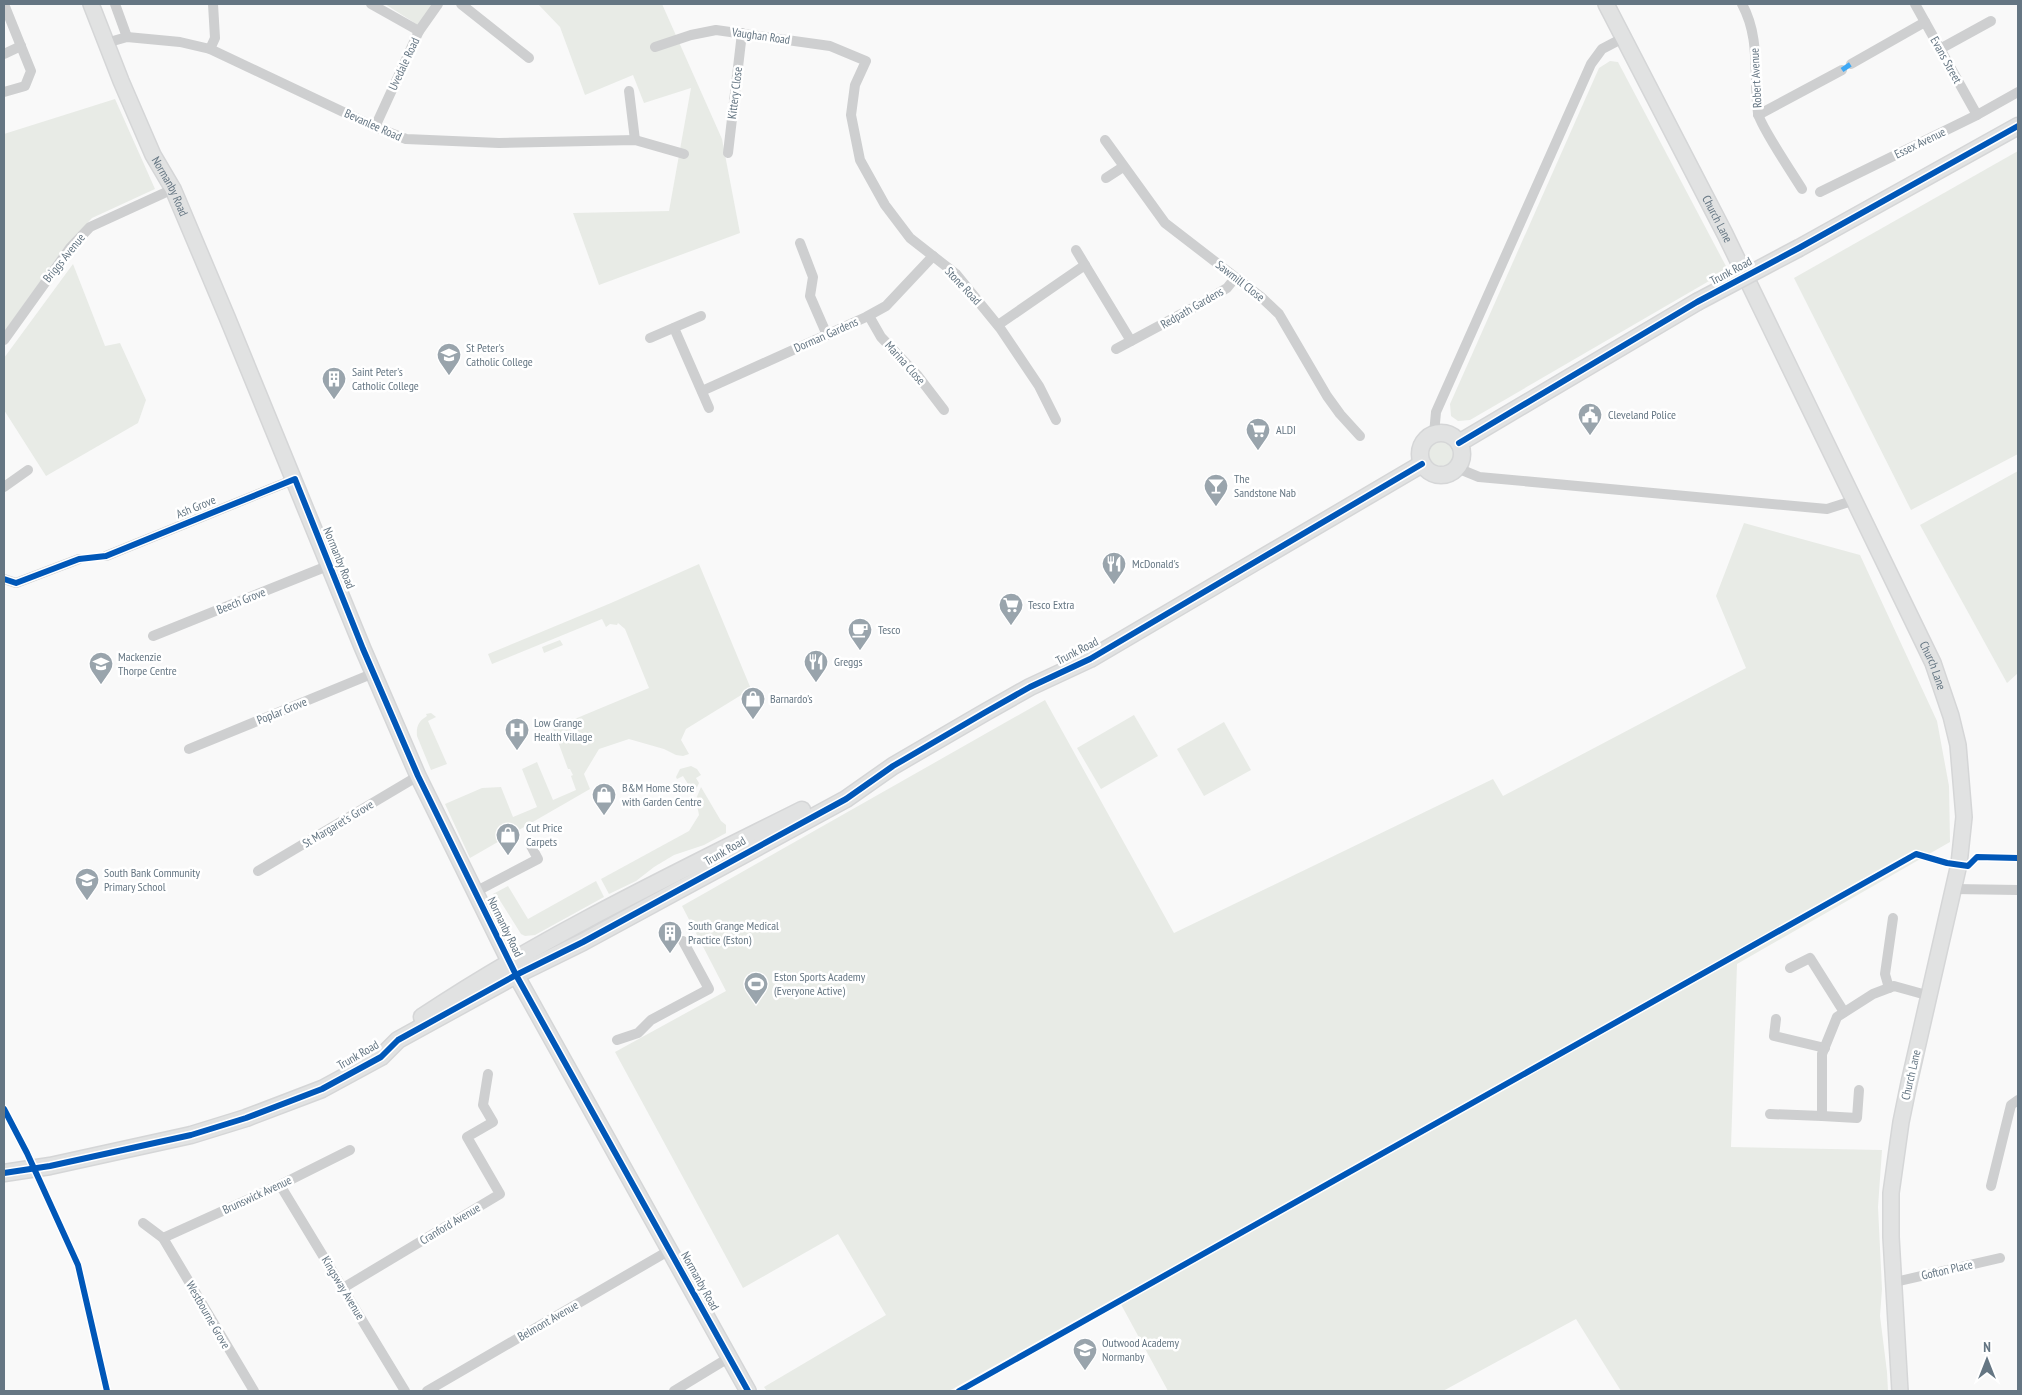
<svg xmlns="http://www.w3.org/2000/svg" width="2022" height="1395" viewBox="0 0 2022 1395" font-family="'PT Sans Narrow',sans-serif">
<rect width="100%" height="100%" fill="#f9f9f9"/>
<g fill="#e8ebe6">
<polygon points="385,4 434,4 421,27"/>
<polygon points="538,4 662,4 722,139 740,233 599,285 573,213 669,211 691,88 644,103 633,75 585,95 560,27"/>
<polygon points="1610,61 1618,62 1728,270 1470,420 1458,421 1451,416 1450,404 1599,68"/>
<polygon points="115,99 155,189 92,218 64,248 4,332 4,134"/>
<polygon points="2018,151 2018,454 1911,510 1794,278"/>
<polygon points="73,264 105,346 120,343 146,400 138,423 46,476 4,410 4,358"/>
<circle cx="1441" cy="453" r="13"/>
<polygon points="2018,471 2018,673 2007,683 1920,525"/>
<polygon points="1744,523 1860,555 1937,721 1949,786 1950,842 1737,964 1731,1147 1882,1150 1878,1207 1882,1289 1880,1316 1887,1372 1888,1391 1621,1391 1576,1319 1443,1391 1168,1391 1117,1297 949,1391 767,1391 764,1387 886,1315 838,1234 743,1288 615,1052 726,991 682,906 1045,700 1174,933 1493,779 1503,796 1746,668 1716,596"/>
<polygon points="699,564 751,689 686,729 681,740 689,754 683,756 676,755 664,749 629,739 599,749 584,774 590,789 470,858 445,804 482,788 501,787 513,817 537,807 522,769 537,762 553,800 576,790 571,776 573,775 570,769 568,769 553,728 649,688 625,629 618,623 617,625 610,624 606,627 602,619 492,664 488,654 611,603"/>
<polygon points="560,640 563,645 544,653 542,647"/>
<path d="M431,713L436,717L428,721L447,764L431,770L417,736C416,726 419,721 427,716L426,714Z"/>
<polygon points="1134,715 1158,756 1101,789 1077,748"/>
<polygon points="1224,722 1251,770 1204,796 1177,749"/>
<polygon points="691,766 697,769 701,775 696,778 699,783 694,794 683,776 677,779 676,777 680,769"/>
<polygon points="701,787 721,821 726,825 726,833 704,845 674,855 654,867 636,881 609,894 601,879 689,831 699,815 696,799"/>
<polygon points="596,881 604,897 535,935 525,936 521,934 499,899 493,894 508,886 528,919"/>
</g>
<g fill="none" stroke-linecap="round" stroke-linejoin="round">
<defs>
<g id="secondary">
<path id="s1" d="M91,4L121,81L153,155L173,189L227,317L363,649L418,776L516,975L748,1391"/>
<path id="s2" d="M1606,4L1725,234L1933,663L1951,716L1958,745L1964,817L1959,864L1909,1083L1901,1122L1891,1193V1237L1900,1391"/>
</g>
<g id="primary">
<polyline points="1799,248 2018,126"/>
<circle cx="1441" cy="454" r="21"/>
<polyline points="1459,443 1697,302"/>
<path d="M422,1017C540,938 674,874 802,810"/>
<polyline points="4,1173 50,1166 191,1135 246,1118 322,1089 381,1057 398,1040 516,975 583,942 846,799 893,766 984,713 1030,687 1090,659 1422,464"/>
</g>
</defs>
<use href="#secondary" stroke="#d5d6d7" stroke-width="18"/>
<use href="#primary" stroke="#d5d6d7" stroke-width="19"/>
<g stroke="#cecfd0" stroke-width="10">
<polyline points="4,4 31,71 25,86 4,92"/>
<polyline points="115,4 127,37"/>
<polyline points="371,4 419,31"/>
<polyline points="461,4 529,58"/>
<path d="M1742,4C1761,39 1753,75 1758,113C1759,124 1794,176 1802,189"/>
<polyline points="1915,4 1977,115"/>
<polyline points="106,43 127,37 180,42 210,49 375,127 406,139 499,143 635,140 684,154"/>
<polyline points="655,47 691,35 716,30 830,46 866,61 855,85 851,115 860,160 885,205 910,238 956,274 1000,328 1039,386 1056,420"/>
<polyline points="210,49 215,38 213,4"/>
<polyline points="1940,49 1991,21"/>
<polyline points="4,54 21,46"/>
<polyline points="1851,64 1925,22"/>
<polyline points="629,91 635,140"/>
<polyline points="1758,115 1842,70"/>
<polyline points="375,127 419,31 438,4"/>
<polyline points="1105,140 1165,223 1261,297 1279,314 1327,396 1340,414 1360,436"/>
<polyline points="728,153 742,33"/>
<polyline points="1106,178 1123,167"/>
<polyline points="1820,192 1977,115 2018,92"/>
<polyline points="800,243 813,277 810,296 827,335"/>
<polyline points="1076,250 1085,265"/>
<polyline points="869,316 881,337 918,376 944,410"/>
<polyline points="998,325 1085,265 1131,341"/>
<polyline points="674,328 709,408"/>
<polyline points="650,338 701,316"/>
<polyline points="4,340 70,248 90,227 173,189"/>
<polyline points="1116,349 1202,303 1227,288 1235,278"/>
<polyline points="702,391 866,317 886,306 933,256"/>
<polyline points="1434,434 1436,412 1591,64 1602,49 1623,38"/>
<polyline points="1457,468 1479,477 1827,509 1855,500"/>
<polyline points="4,487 28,470"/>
<polyline points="106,556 295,479"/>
<polyline points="4,579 16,583 79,559"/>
<polyline points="153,636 330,565"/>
<polyline points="189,749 374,673"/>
<polyline points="258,871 418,776"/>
<polyline points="1954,889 2018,890"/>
<polyline points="475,892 538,859 530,844"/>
<polyline points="1790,968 1810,958 1844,1012"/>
<polyline points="1889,988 1885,974 1893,918"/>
<polyline points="1776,1019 1774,1036 1825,1048"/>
<polyline points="617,1040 638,1033 651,1020 709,989 683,941"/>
<polyline points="1770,1114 1822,1116 1822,1054 1837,1017 1873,994 1894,986 1930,996"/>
<polyline points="1822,1116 1857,1118 1859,1090"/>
<polyline points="280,1185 405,1391"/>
<polyline points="1991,1186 2011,1105 2018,1100"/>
<polyline points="143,1223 163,1238 254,1391"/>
<polyline points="163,1238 280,1185 350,1150"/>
<polyline points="1895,1282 2000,1258"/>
<polyline points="343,1288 500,1194 467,1137 493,1122 483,1105 488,1074"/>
<polyline points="427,1391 670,1250"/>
<polyline points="674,1391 730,1357"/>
</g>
<use href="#secondary" stroke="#e1e2e2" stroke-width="15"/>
<use href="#primary" stroke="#e1e2e2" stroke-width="16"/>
<defs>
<polyline id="primary-bridge" points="1697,302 1799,248"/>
</defs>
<use href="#primary-bridge" stroke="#d5d6d7" stroke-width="19" stroke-linecap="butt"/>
<use href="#primary-bridge" stroke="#e1e2e2" stroke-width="16"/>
<polyline stroke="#3fa9f5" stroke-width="5" stroke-dasharray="10 5" stroke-linecap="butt" points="1842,70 1851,64"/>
<defs>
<g id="cycleway">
<polyline points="1459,443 1697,302 1799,248 2018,126"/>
<polyline points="4,579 16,583 79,559 106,556 295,479 363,649 418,776 516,975 748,1391"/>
<polyline points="4,1109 27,1153 78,1265 107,1391"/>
<polyline points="4,1173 50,1166 191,1135 246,1118 322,1089 381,1057 398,1040 516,975 583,942 846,799 893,766 984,713 1030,687 1090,659 1422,464"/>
<polyline points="959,1391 1916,854 1947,863 1968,866 1977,857 2018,858"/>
</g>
</defs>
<use href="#cycleway" stroke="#fff" stroke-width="9"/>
<use href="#cycleway" stroke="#0057b8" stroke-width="6"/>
</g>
<defs>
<symbol id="school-pin" viewBox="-11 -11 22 30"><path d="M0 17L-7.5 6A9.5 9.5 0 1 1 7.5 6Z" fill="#99a4ac" stroke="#fff"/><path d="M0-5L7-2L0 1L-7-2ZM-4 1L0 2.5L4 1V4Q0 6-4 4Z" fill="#fff"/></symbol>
<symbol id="building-pin" viewBox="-11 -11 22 30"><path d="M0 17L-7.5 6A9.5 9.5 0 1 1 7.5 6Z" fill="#99a4ac" stroke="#fff"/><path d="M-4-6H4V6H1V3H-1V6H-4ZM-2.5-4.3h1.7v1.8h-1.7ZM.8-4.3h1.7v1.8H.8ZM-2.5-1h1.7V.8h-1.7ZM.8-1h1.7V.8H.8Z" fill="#fff"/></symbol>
<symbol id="civic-pin" viewBox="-11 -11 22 30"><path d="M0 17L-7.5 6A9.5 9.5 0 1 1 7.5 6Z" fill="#99a4ac" stroke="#fff"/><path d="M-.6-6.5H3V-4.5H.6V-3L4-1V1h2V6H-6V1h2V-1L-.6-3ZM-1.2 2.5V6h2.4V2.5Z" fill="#fff"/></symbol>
<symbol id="supermarket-pin" viewBox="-11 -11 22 30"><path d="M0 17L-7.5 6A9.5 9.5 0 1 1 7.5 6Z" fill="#99a4ac" stroke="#fff"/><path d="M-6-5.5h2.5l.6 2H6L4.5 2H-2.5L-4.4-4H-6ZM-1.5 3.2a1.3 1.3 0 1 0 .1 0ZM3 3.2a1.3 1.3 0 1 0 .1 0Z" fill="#fff"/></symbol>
<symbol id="bar-pin" viewBox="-11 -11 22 30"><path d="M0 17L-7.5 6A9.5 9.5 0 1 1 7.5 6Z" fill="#99a4ac" stroke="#fff"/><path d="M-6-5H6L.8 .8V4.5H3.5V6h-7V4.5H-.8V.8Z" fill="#fff"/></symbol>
<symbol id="restaurant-pin" viewBox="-11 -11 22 30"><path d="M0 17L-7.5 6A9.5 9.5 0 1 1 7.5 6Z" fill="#99a4ac" stroke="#fff"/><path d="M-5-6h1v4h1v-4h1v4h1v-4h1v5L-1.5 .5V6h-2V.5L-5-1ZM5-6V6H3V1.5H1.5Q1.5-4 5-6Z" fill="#fff"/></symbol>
<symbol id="cafe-pin" viewBox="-11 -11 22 30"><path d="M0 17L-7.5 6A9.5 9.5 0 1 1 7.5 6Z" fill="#99a4ac" stroke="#fff"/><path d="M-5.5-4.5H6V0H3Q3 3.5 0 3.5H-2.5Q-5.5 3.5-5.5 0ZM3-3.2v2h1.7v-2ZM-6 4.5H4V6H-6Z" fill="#fff"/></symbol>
<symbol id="shop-pin" viewBox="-11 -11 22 30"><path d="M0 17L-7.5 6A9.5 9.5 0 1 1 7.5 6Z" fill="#99a4ac" stroke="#fff"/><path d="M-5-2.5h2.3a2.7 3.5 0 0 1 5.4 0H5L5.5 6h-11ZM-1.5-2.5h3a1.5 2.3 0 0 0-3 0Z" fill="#fff"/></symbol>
<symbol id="hospital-pin" viewBox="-11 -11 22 30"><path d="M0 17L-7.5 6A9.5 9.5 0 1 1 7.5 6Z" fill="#99a4ac" stroke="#fff"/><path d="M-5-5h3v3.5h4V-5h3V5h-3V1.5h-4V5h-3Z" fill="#fff"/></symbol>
<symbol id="stadium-pin" viewBox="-11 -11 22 30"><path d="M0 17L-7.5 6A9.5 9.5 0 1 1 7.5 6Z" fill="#99a4ac" stroke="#fff"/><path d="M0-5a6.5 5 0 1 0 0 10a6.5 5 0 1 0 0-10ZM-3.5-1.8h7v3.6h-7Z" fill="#fff"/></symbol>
</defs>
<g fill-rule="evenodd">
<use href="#school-pin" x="435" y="341" width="28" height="38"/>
<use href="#building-pin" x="320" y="365" width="28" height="38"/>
<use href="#civic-pin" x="1576" y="401" width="28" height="38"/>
<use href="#supermarket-pin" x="1244" y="416" width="28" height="38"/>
<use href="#bar-pin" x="1202" y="472" width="28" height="38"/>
<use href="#restaurant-pin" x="1100" y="550" width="28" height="38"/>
<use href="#supermarket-pin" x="997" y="591" width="28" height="38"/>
<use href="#cafe-pin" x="846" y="616" width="28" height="38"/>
<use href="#restaurant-pin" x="802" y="648" width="28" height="38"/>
<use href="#school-pin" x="87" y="650" width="28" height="38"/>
<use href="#shop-pin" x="739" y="685" width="28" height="38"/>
<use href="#hospital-pin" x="503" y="716" width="28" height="38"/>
<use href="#shop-pin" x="590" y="781" width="28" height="38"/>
<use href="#shop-pin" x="494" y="821" width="28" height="38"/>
<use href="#school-pin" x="73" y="866" width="28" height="38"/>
<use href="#building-pin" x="656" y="919" width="28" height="38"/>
<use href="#stadium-pin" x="742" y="970" width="28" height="38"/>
<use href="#school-pin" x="1071" y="1336" width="28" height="38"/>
</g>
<g text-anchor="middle" stroke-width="5" stroke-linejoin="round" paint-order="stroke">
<g font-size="12" fill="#657683" stroke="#fff">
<text transform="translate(761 36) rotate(8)" y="4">Vaughan Road</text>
<text transform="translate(1946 60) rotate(61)" y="4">Evans Street</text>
<text transform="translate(404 64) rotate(-65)" y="4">Uvedale Road</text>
<text transform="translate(1756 78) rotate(-93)" y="4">Robert Avenue</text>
<text transform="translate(735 93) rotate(-83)" y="4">Kittery Close</text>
<text transform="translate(373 125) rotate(24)" y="4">Bevanlee Road</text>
<text transform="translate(1920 143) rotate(-26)" y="4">Essex Avenue</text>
<text dy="4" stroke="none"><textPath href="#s1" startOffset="199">Normanby Road</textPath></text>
<text dy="4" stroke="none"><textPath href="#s2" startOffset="242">Church Lane</textPath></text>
<text transform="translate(64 258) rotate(-51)" y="4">Briggs Avenue</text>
<text transform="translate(1731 271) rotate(-28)" y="4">Trunk Road</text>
<text transform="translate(1240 281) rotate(38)" y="4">Sawmill Close</text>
<text transform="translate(963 286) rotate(47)" y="4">Stone Road</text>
<text transform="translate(1192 308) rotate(-30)" y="4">Redpath Gardens</text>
<text transform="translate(826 335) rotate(-24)" y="4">Dorman Gardens</text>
<text transform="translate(905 363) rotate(48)" y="4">Marina Close</text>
<text transform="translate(196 507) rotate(-22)" y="4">Ash Grove</text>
<text transform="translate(339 558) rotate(68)" y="4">Normanby Road</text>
<text transform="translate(241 601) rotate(-22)" y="4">Beech Grove</text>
<text transform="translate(1077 651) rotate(-27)" y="4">Trunk Road</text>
<text dy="4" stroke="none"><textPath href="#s2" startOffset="738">Church Lane</textPath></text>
<text transform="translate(282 711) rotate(-22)" y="4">Poplar Grove</text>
<text transform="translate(338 824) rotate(-31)" y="4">St Margaret's Grove</text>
<text transform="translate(725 851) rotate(-30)" y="4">Trunk Road</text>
<text transform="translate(505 927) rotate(64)" y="4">Normanby Road</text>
<text transform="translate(358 1055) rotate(-30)" y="4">Trunk Road</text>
<text transform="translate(1911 1075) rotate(-77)" y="4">Church Lane</text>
<text transform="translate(257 1195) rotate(-25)" y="4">Brunswick Avenue</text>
<text transform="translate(450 1224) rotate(-31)" y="4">Cranford Avenue</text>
<text transform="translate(1947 1270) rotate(-13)" y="4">Gofton Place</text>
<text transform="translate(700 1281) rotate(61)" y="4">Normanby Road</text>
<text transform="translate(343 1288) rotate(59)" y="4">Kingsway Avenue</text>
<text transform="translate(208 1315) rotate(60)" y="4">Westbourne Grove</text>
<text transform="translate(548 1321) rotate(-30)" y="4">Belmont Avenue</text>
</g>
<g font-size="12" fill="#657683" stroke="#fff" text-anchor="start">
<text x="466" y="352">St Peter's<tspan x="466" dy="14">Catholic College</tspan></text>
<text x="352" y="376">Saint Peter's<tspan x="352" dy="14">Catholic College</tspan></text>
<text x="1608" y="419">Cleveland Police</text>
<text x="1276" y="434">ALDI</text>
<text x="1234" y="483">The<tspan x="1234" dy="14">Sandstone Nab</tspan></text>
<text x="1132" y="568">McDonald's</text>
<text x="1028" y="609">Tesco Extra</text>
<text x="878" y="634">Tesco</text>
<text x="118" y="661">Mackenzie<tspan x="118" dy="14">Thorpe Centre</tspan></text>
<text x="834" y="666">Greggs</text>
<text x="770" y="703">Barnardo's</text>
<text x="534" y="727">Low Grange<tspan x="534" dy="14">Health Village</tspan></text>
<text x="622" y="792">B&amp;M Home Store<tspan x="622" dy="14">with Garden Centre</tspan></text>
<text x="526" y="832">Cut Price<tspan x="526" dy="14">Carpets</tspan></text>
<text x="104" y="877">South Bank Community<tspan x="104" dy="14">Primary School</tspan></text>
<text x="688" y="930">South Grange Medical<tspan x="688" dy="14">Practice (Eston)</tspan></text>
<text x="774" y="981">Eston Sports Academy<tspan x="774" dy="14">(Everyone Active)</tspan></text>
<text x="1102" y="1347">Outwood Academy<tspan x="1102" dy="14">Normanby</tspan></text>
</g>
</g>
<rect width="2022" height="1395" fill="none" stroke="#657683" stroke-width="10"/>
<g transform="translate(1987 1360)" stroke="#ffffff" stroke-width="4" paint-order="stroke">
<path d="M0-4L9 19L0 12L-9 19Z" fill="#657683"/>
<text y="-8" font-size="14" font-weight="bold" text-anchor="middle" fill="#657683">N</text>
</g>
</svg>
